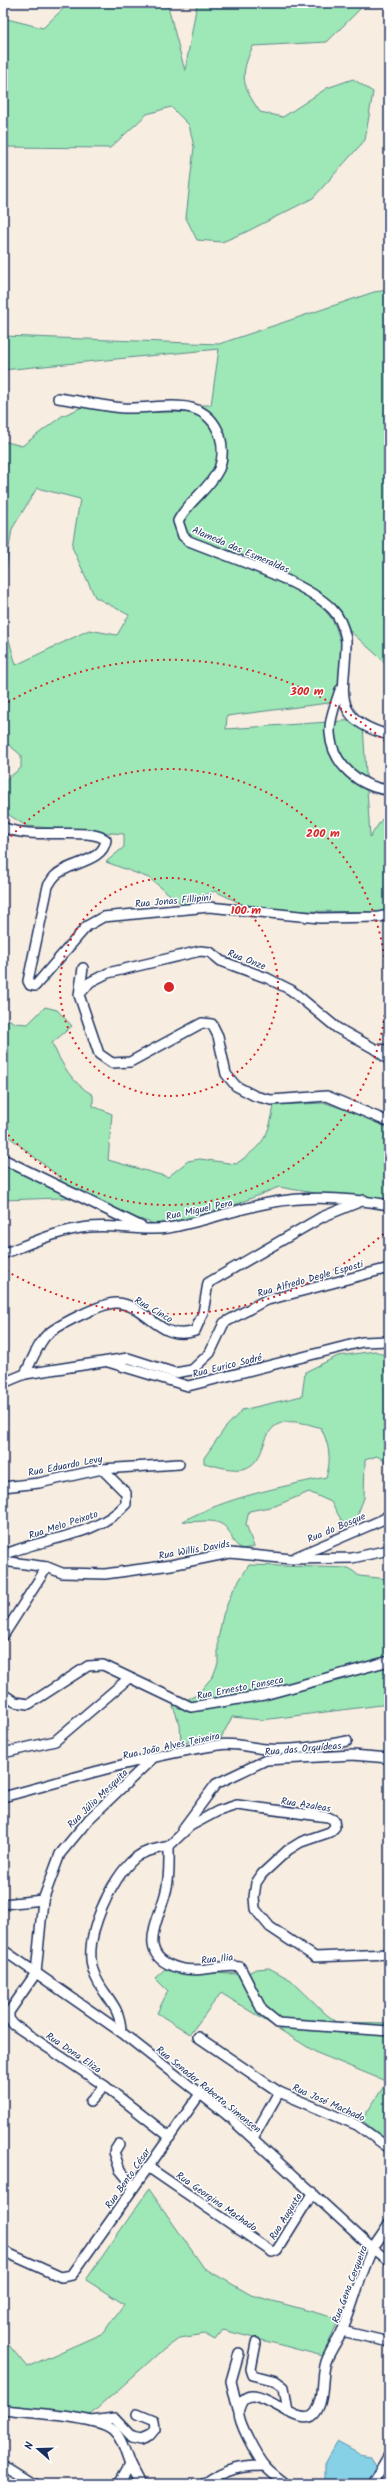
<svg xmlns="http://www.w3.org/2000/svg" width="392" height="2487" viewBox="0 0 392 2487" font-family="Kalam,sans-serif">
<rect width="100%" height="100%" fill="#f7ede0"/>
<filter id="ink" filterUnits="userSpaceOnUse"><feTurbulence type="fractalNoise" baseFrequency=".025" numOctaves="2"/><feDisplacementMap in="SourceGraphic" scale="8" xChannelSelector="R" yChannelSelector="G"/><feConvolveMatrix kernelMatrix="1 2 1 2 8 2 1 2 1" color-interpolation-filters="sRGB"/></filter>
<g filter="url(#ink)">
<g fill="#9ee7b6" stroke="#5c8b8a">
<path d="M69,3H167L185,71L197,3H366L327,42L253,46C239,76 242,86 260,112L283,117L327,88L353,79L373,92L365,140L313,198L246,232L222,242L197,240L186,218L194,147L189,125L171,107L147,114L110,148L3,147V18L43,28Z"/>
<path d="M389,290V662L387,664L306,592L304,593C312,600 325,609 331,618C345,641 345,675 344,701L227,716L226,729L357,720L363,725L370,837L382,819L389,818V912L299,911L248,907L215,891L183,905L149,878L106,862L124,847V834L26,826L3,811V782L21,768V755L3,740V619L16,665L89,630L117,635L129,615L95,597L72,547L80,499L37,488L12,529L3,587V441L22,446L62,416L85,406L211,405L219,349L3,370V336L219,344L374,292Z"/>
<path d="M45,1007L57,1010L72,1026L52,1043C62,1065 72,1083 93,1095V1106L112,1114L108,1160L168,1177L188,1161L200,1159L236,1164C263,1145 269,1137 274,1105L326,1103L389,1125V1206L279,1187L192,1222L155,1224L98,1206L88,1197L3,1200V1162L50,1184L62,1179L3,1132V1049L5,1042C0,1034 3,1026 8,1019L15,1023L28,1024Z"/>
<path d="M375,1351L389,1357V1464L377,1456L365,1460L364,1498L355,1521L343,1523L331,1502L309,1492L275,1506L249,1511L246,1524L254,1547L242,1549C229,1540 235,1540 228,1530C217,1515 198,1524 183,1521C228,1497 277,1488 326,1477C332,1460 329,1444 321,1428C250,1404 276,1456 246,1468C235,1472 215,1466 204,1463V1458L225,1428L242,1410L302,1396L305,1372L338,1356Z"/>
<polygon points="249,1565 349,1568 359,1576 389,1579 389,1704 262,1720 232,1717 221,1738 181,1743 180,1725 173,1706 197,1695 213,1676 218,1663 218,1639 223,1615 232,1592"/>
<polygon points="269,1968 291,1980 327,2015 337,2022 389,2023 389,2142 362,2120 386,2083 383,2080 317,2053 221,1993 190,2034 157,2013 168,1991 155,1978 165,1969 196,1973 246,1974 256,1969"/>
<polygon points="149,2189 204,2268 251,2295 339,2319 323,2356 223,2330 215,2340 204,2334 180,2338 159,2353 89,2416 3,2404 3,2338 27,2367 103,2333 124,2304 86,2280"/>
</g>
<polygon fill="#86d1e6" stroke="#5b90b0" points="337,2442 359,2454 370,2456 376,2465 367,2484 325,2484 325,2463"/>
<g fill="none" stroke-linecap="round" stroke-linejoin="round">
<defs>
<g id="minor">
<path d="M58,398C80,401 102,406 124,408C160,410 205,392 220,436C223,446 223,459 219,469C209,490 188,501 178,521L183,536L189,541C228,557 305,581 332,609C340,617 344,629 346,639C347,688 326,718 389,735"/>
<path d="M340,690C336,703 329,719 330,733C332,764 359,787 389,790"/>
<path d="M3,827C32,841 89,826 106,840C103,863 68,862 55,876C52,879 50,883 48,886L28,981L30,985L35,986L87,926L103,917L209,907L320,918L379,917L389,915"/>
<polyline points="83,968 79,995 99,1054 112,1063 130,1062 202,1023 212,1024 218,1036 226,1074 236,1086 255,1096 271,1100 327,1096 389,1122"/>
<polyline points="80,994 90,982 108,973 200,951 210,952 221,961 267,978 291,990 337,1028 375,1049 389,1050"/>
<polyline points="375,1049 389,1060"/>
<polyline points="3,1159 142,1227"/>
<path d="M3,1254C31,1243 59,1230 89,1227C115,1224 142,1232 168,1228C204,1222 238,1208 274,1202C313,1195 351,1198 389,1205"/>
<polyline points="108,1362 188,1386 362,1342 389,1341"/>
<path d="M25,1374C31,1362 36,1349 44,1338C52,1327 104,1302 117,1303C148,1305 159,1343 195,1331L203,1313L208,1283L322,1217L364,1200"/>
<polyline points="3,1383 25,1374 128,1358 175,1373 192,1370 210,1353 224,1323 264,1301 389,1268"/>
<polyline points="3,1487 39,1483 102,1469 179,1464"/>
<path d="M3,1555C44,1537 95,1538 126,1504V1493L102,1469"/>
<polyline points="296,1557 384,1519 389,1514"/>
<polyline points="3,1561 47,1567 62,1573 105,1574 171,1565 230,1553 291,1559 352,1558 389,1550"/>
<polyline points="3,1636 47,1567"/>
<polyline points="3,1694 15,1702 29,1704 88,1666 103,1665 191,1707 264,1695 389,1661"/>
<polyline points="3,1753 55,1741 129,1678"/>
<polyline points="153,1758 89,1819 60,1854 43,1900 36,1973 9,2012 9,2019 14,2025 105,2086 170,2137"/>
<path d="M3,1797C74,1778 145,1756 218,1745C234,1742 250,1748 266,1749C294,1751 320,1746 347,1741"/>
<polyline points="182,1830 216,1784 266,1760 352,1755 389,1758"/>
<polyline points="169,1846 190,1826 218,1811 237,1805 328,1817 334,1820 335,1827 330,1832 301,1842 288,1850 262,1874 256,1883 254,1897 255,1909 270,1927 315,1957 389,1954"/>
<path d="M169,1846C169,1862 170,1879 165,1895C157,1924 136,1957 179,1968C203,1974 221,1963 240,1967L262,2010L278,2023L389,2031"/>
<polyline points="3,1904 43,1900"/>
<polyline points="3,1950 121,2032 227,2115 373,2249 389,2261"/>
<path d="M121,2032C121,2003 100,1995 93,1970C83,1938 111,1878 135,1858C145,1850 158,1849 169,1846"/>
<polyline points="198,2037 279,2092 357,2125 389,2148"/>
<polyline points="90,2102 105,2086"/>
<polyline points="253,2138 279,2092"/>
<polyline points="119,2144 114,2152 120,2170 134,2187"/>
<polyline points="148,2167 272,2252 277,2250 313,2192"/>
<polyline points="3,2251 61,2277 72,2275 200,2094"/>
<polyline points="342,2331 389,2342"/>
<polyline points="256,2343 251,2369 253,2375 276,2381 284,2387 288,2412"/>
<path d="M3,2410C27,2413 96,2416 112,2429C122,2437 125,2453 130,2465L119,2484"/>
<polyline points="238,2410 231,2381 239,2353"/>
<polyline points="92,2421 114,2418 132,2437 141,2439 150,2435 155,2429 154,2421 137,2414"/>
<polyline points="130,2465 140,2484"/>
<polyline points="3,2467 11,2469 35,2484"/>
<path d="M204,2484C224,2469 241,2466 265,2466"/>
<path d="M286,2484C279,2478 271,2473 265,2466C258,2458 236,2420 239,2409C250,2369 300,2437 316,2412C325,2398 321,2378 326,2362C330,2350 338,2341 343,2329C354,2303 360,2275 372,2250C377,2241 384,2233 389,2224"/>
<polyline points="372,2484 389,2455"/>
</g>
</defs>
<use href="#minor" stroke="#1b2f5e" stroke-width="12"/>
<use href="#minor" stroke="#fff" stroke-width="9"/>
</g>
</g>
<g fill="none" stroke="#d62828" stroke-width="2" stroke-dasharray="2 4">
<circle cx="169" cy="987" r="109"/>
<path d="M3 845A218 218 0 1 1 3 1129"/>
<path d="M388 1230A327 327 0 0 1 3 1269M3 705A327 327 0 0 1 388 744"/>
</g>
<g text-anchor="middle" stroke-width="3" stroke-linejoin="round" paint-order="stroke">
<g font-size="10" fill="#1b2f5e" stroke="#fff">
<text transform="translate(241 549) rotate(23)" y="4">Alameda das Esmeraldas</text>
<text transform="translate(173 900) rotate(-5)" y="4">Rua Jonas Fillipini</text>
<text transform="translate(247 959) rotate(21)" y="4">Rua Onze</text>
<text transform="translate(199 1209) rotate(-12)" y="4">Rua Miguel Pera</text>
<text transform="translate(310 1278) rotate(-16)" y="4">Rua Alfredo Degle Esposti</text>
<text transform="translate(154 1309) rotate(30)" y="4">Rua Cinco</text>
<text transform="translate(227 1365) rotate(-14)" y="4">Rua Eurico Sodré</text>
<text transform="translate(65 1465) rotate(-11)" y="4">Rua Eduardo Levy</text>
<text transform="translate(63 1524) rotate(-18)" y="4">Rua Melo Peixoto</text>
<text transform="translate(336 1527) rotate(-23)" y="4">Rua do Bosque</text>
<text transform="translate(194 1549) rotate(-10)" y="4">Rua Willis Davids</text>
<text transform="translate(240 1687) rotate(-11)" y="4">Rua Ernesto Fonseca</text>
<text transform="translate(171 1745) rotate(-12)" y="4">Rua João Alves Teixeira</text>
<text transform="translate(303 1748) rotate(-5)" y="4">Rua das Orquídeas</text>
<text transform="translate(97 1798) rotate(-44)" y="4">Rua Júlio Mesquita</text>
<text transform="translate(306 1804) rotate(9)" y="4">Rua Azaleas</text>
<text transform="translate(217 1958) rotate(-6)" y="4">Rua Ilia</text>
<text transform="translate(74 2052) rotate(34)" y="4">Rua Dona Eliza</text>
<text transform="translate(209 2089) rotate(39)" y="4">Rua Senador Roberto Simonsen</text>
<text transform="translate(329 2102) rotate(24)" y="4">Rua José Machado</text>
<text transform="translate(127 2178) rotate(-55)" y="4">Rua Bento César</text>
<text transform="translate(217 2201) rotate(35)" y="4">Rua Georgina Machado</text>
<text transform="translate(285 2216) rotate(-58)" y="4">Rua Augusta</text>
<text transform="translate(349 2284) rotate(-69)" y="4">Rua Gena Cerqueira</text>
</g>
</g>
<circle cx="169" cy="987" r="6" fill="#d62828" stroke="#fff" stroke-width="2"/>
<g font-size="12" text-anchor="middle" font-weight="bold" fill="#d62828" stroke="#fff" stroke-width="3" stroke-linejoin="round" paint-order="stroke">
<text x="307" y="695">300 m</text>
<text x="323" y="837">200 m</text>
<text x="246" y="914">100 m</text>
</g>
<rect width="392" height="2487" fill="none" stroke="#fff" stroke-width="16"/>
<rect x="8" y="8" width="376" height="2471" fill="none" stroke="#1b2f5e" stroke-width="1.5" filter="url(#ink)"/>
<g transform="translate(38 2449) rotate(290)" stroke="#ffffff" stroke-width="3" paint-order="stroke">
<path d="M0-3L7 15L0 10L-7 15Z" fill="#1b2f5e"/>
<text y="-6" font-size="11" font-weight="bold" text-anchor="middle" fill="#1b2f5e">N</text>
</g>
</svg>
